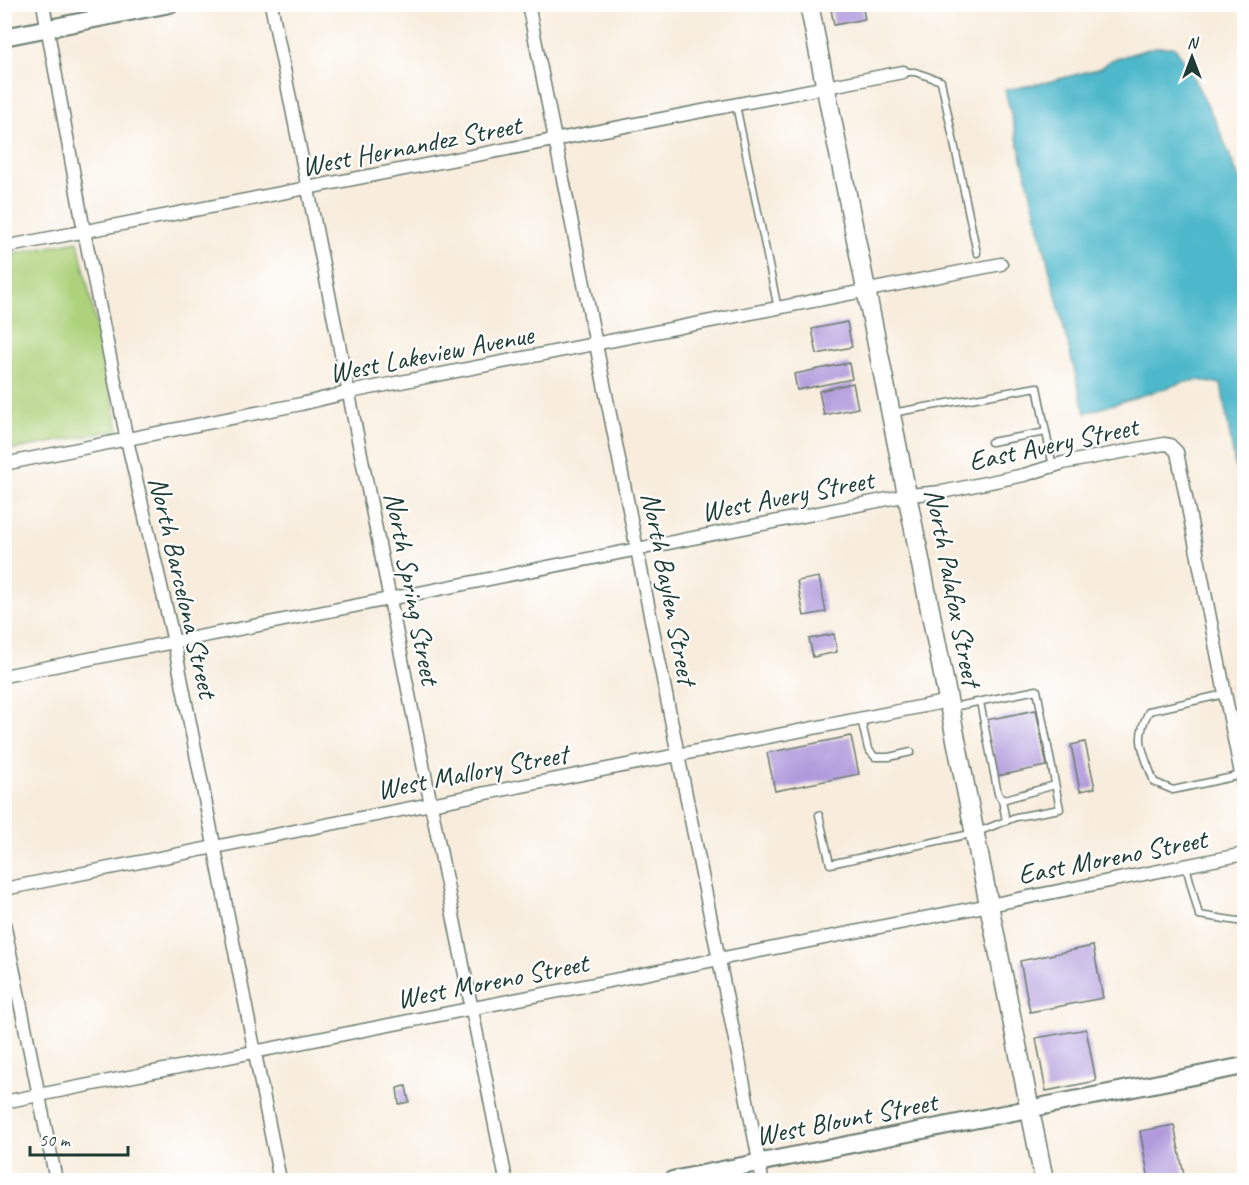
<svg xmlns="http://www.w3.org/2000/svg" width="1249" height="1185" viewBox="0 0 1249 1185" font-family="Caveat,sans-serif">
<rect width="100%" height="100%" fill="#fff"/>
<filter id="ink" filterUnits="userSpaceOnUse"><feTurbulence type="fractalNoise" baseFrequency=".0167" numOctaves="2"/><feDisplacementMap in="SourceGraphic" scale="12" xChannelSelector="R" yChannelSelector="G"/><feConvolveMatrix kernelMatrix="1 2 1 2 8 2 1 2 1" color-interpolation-filters="sRGB"/></filter>
<filter id="wash" filterUnits="userSpaceOnUse"><feTurbulence type="fractalNoise" baseFrequency=".008" numOctaves="4" result="noise"/><feDisplacementMap in="SourceGraphic" scale="24" xChannelSelector="R" yChannelSelector="G"/><feGaussianBlur stdDeviation="1.35" result="paint"/><feColorMatrix in="noise" values="0 0 0 0 0 0 0 0 0 0 0 0 0 0 0 0 0 1.4 0 .05"/><feComposite in="paint" operator="in"/></filter>
<g filter="url(#wash)">
<rect width="100%" height="100%" fill="#f8eddd"/>
<polygon fill="#aed27b" stroke="#668858" stroke-width="1.5" points="78,241 119,430 5,451 5,256"/>
<polygon fill="#4eb8cb" stroke="#367a80" stroke-width="1.5" points="1155,47 1175,47 1186,64 1217,124 1244,191 1244,517 1221,384 1198,380 1182,383 1085,413 1005,90 1047,82 1101,68 1111,60"/>
<g id="blocks">
<g fill="#b19bdc">
<polygon points="830,4 862,4 865,19 834,25"/>
<polygon points="847,322 852,347 817,354 812,329"/>
<polygon points="849,363 852,379 797,390 794,374"/>
<polygon points="853,383 858,408 824,415 819,391"/>
<polygon points="819,577 826,612 804,616 797,581"/>
<polygon points="834,634 837,652 813,657 809,639"/>
<polygon points="1036,710 1047,766 997,776 986,720"/>
<polygon points="851,736 859,774 775,791 767,753"/>
<polygon points="1085,742 1095,788 1080,791 1071,745"/>
<polygon points="1093,946 1103,998 1030,1012 1020,961"/>
<polygon points="1086,1029 1096,1081 1046,1091 1036,1038"/>
<polygon points="406,1086 409,1102 399,1104 397,1088"/>
<polygon points="1174,1125 1185,1180 1149,1180 1140,1131"/>
</g>
</g>
</g>
<g filter="url(#ink)">
<use href="#blocks" fill-opacity="0" stroke="#6b7b6f" stroke-width="1.5"/>
<g fill="none" stroke-linecap="round" stroke-linejoin="round">
<defs>
<g id="lane">
<polyline points="903,72 915,72 941,81 977,253"/>
<polyline points="736,105 778,309"/>
<polyline points="892,413 1037,387 1053,467"/>
<polyline points="991,442 1046,432"/>
<path d="M1225,694L1149,711C1133,741 1144,752 1154,782L1173,790L1242,775"/>
<polyline points="980,702 998,794 1002,800 1055,785"/>
<polyline points="861,719 868,749 875,757 889,757 911,752"/>
<polyline points="1002,800 1006,821"/>
<polyline points="819,815 830,864 975,833 1016,817 1060,809 1037,690 953,707"/>
<polyline points="1186,866 1199,915 1244,922"/>
</g>
<g id="street">
<polyline points="43,4 84,231 127,440 174,642 280,1180"/>
<polyline points="271,4 506,1180"/>
<polyline points="528,4 756,1145 762,1180"/>
<polyline points="4,247 903,72"/>
<polyline points="4,464 301,404 350,392 1001,264"/>
<polyline points="4,676 908,495 942,492 1024,475 1063,463 1164,444 1170,445 1177,452 1244,789"/>
<polyline points="4,889 949,701"/>
<polyline points="4,923 56,1180"/>
<polyline points="4,1102 1244,854"/>
</g>
<g id="secondary">
<polyline points="4,37 170,4"/>
<polyline points="672,1180 1244,1066"/>
</g>
<polyline id="primary" points="809,4 1044,1180"/>
</defs>
<use href="#lane" stroke="#6b7b6f" stroke-width="9"/>
<use href="#street" stroke="#6b7b6f" stroke-width="15"/>
<use href="#secondary" stroke="#6b7b6f" stroke-width="20"/>
<use href="#primary" stroke="#6b7b6f" stroke-width="21"/>
<use href="#lane" stroke="#fff" stroke-width="6"/>
<use href="#street" stroke="#fff" stroke-width="12"/>
<use href="#secondary" stroke="#fff" stroke-width="16"/>
<use href="#primary" stroke="#fff" stroke-width="18"/>
</g>
</g>
<g text-anchor="middle" stroke-width="4.5" stroke-linejoin="round" paint-order="stroke">
<g font-size="28" fill="#1f3d34" stroke="#fff">
<text transform="translate(411 145) rotate(-11)" y="10">West Hernandez Street</text>
<text transform="translate(431 353) rotate(-11)" y="10">West Lakeview Avenue</text>
<text transform="translate(1053 443) rotate(-12)" y="10">East Avery Street</text>
<text transform="translate(787 495) rotate(-11)" y="10">West Avery Street</text>
<text transform="translate(184 587) rotate(77)" y="10">North Barcelona Street</text>
<text transform="translate(954 587) rotate(79)" y="10">North Palafox Street</text>
<text transform="translate(413 588) rotate(79)" y="10">North Spring Street</text>
<text transform="translate(670 588) rotate(79)" y="10">North Baylen Street</text>
<text transform="translate(472 771) rotate(-11)" y="10">West Mallory Street</text>
<text transform="translate(1112 856) rotate(-11)" y="10">East Moreno Street</text>
<text transform="translate(492 980) rotate(-11)" y="10">West Moreno Street</text>
<text transform="translate(846 1118) rotate(-11)" y="10">West Blount Street</text>
</g>
</g>
<rect width="1249" height="1185" fill="none" stroke="#fff" stroke-width="24"/>
<g transform="translate(1192 57)" stroke="#ffffff" stroke-width="4.5" paint-order="stroke">
<path d="M0-4.5L10 22L0 15L-10 22Z" fill="#1f3d34"/>
<text y="-9" font-size="16" font-weight="bold" text-anchor="middle" fill="#1f3d34">N</text>
</g>
<path d="M30 1146v9h98v-9" fill="none" stroke="#1f3d34" stroke-width="3"/>
<text x="39" y="1146" font-size="18" fill="#1f3d34" stroke="#ffffff" stroke-width="4.5" paint-order="stroke">50 m</text>
</svg>
